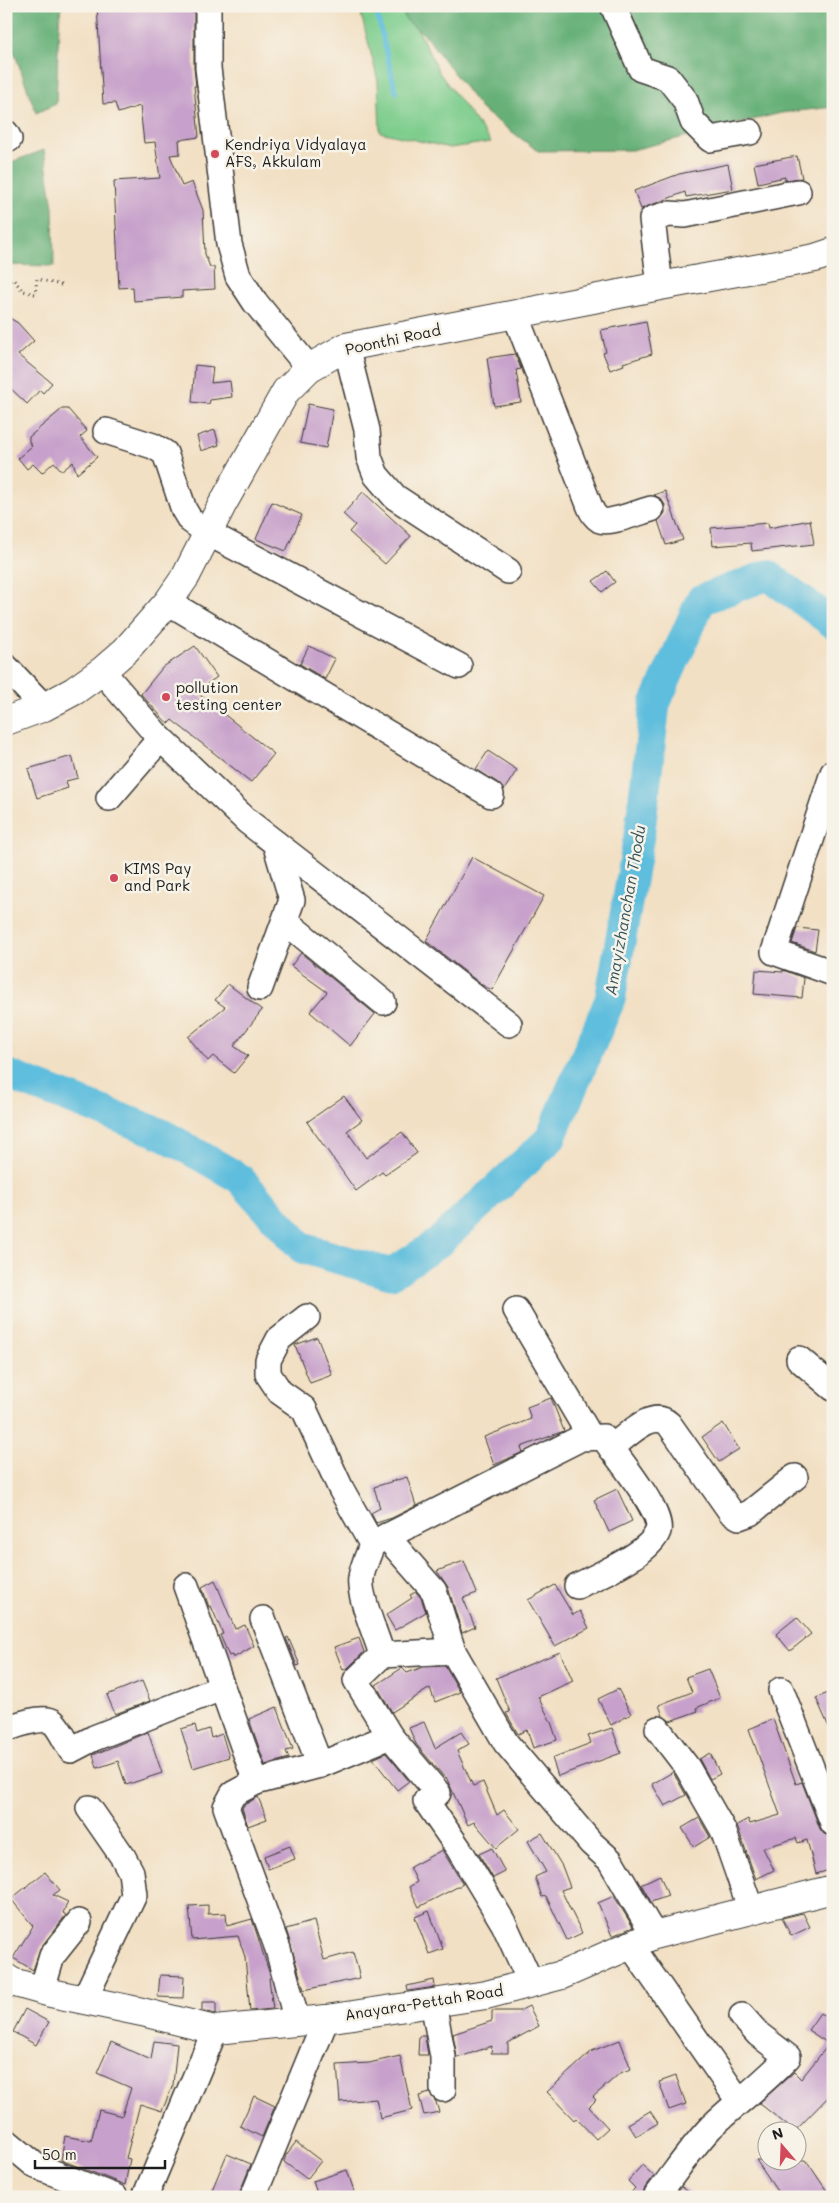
<svg xmlns="http://www.w3.org/2000/svg" width="839" height="2203" viewBox="0 0 839 2203" font-family="Mali,sans-serif">
<rect width="100%" height="100%" fill="#f7f3e8"/>
<filter id="ink" filterUnits="userSpaceOnUse"><feTurbulence type="fractalNoise" baseFrequency=".02" numOctaves="2"/><feDisplacementMap in="SourceGraphic" scale="10" xChannelSelector="R" yChannelSelector="G"/><feConvolveMatrix kernelMatrix="1 2 1 2 8 2 1 2 1" color-interpolation-filters="sRGB"/></filter>
<filter id="wash" filterUnits="userSpaceOnUse"><feTurbulence type="fractalNoise" baseFrequency=".0096" numOctaves="4" result="noise"/><feDisplacementMap in="SourceGraphic" scale="20" xChannelSelector="R" yChannelSelector="G"/><feGaussianBlur stdDeviation="1.12" result="paint"/><feColorMatrix in="noise" values="0 0 0 0 0 0 0 0 0 0 0 0 0 0 0 0 0 1.4 0 .05"/><feComposite in="paint" operator="in"/></filter>
<g filter="url(#wash)">
<rect width="100%" height="100%" fill="#f2e0c4"/>
<polygon fill="#7ecd8d" stroke="#4d7454" points="359,6 406,6 440,74 491,142 450,148 380,132 378,81"/>
<g fill="#66b078" stroke="#41664a">
<polygon points="6,6 61,6 59,24 56,104 36,113 6,29"/>
<polygon points="402,6 833,6 833,107 781,113 632,150 538,151 481,109 425,35 405,19"/>
<polygon points="44,150 53,207 54,266 6,265 6,164"/>
</g>
<g fill="none" stroke-linecap="round" stroke-linejoin="round">
<polyline stroke="#5fbedd" stroke-width="5" points="375,6 396,92"/>
<polyline stroke="#5fbedd" stroke-width="31" points="6,1074 162,1134 239,1178 302,1248 391,1274 438,1243 550,1139 610,1000 640,830 655,704 701,600 768,575 833,623"/>
</g>
<g id="blocks">
<g fill="#c7a1cb">
<polygon points="97,6 194,6 194,68 196,86 194,86 199,137 179,140 180,154 170,155 182,186 192,182 203,210 205,254 210,267 214,267 215,289 182,291 182,297 134,301 133,287 119,288 114,181 160,178 155,142 144,143 140,106 118,113 115,103 103,104"/>
<polygon points="797,156 802,178 785,180 785,177 758,183 754,164"/>
<polygon points="728,164 733,189 686,197 685,192 641,209 634,191 679,174"/>
<polygon points="6,316 18,323 34,341 18,355 52,383 43,393 40,390 27,404 6,384"/>
<polygon points="646,321 652,354 623,363 624,365 610,370 603,353 606,352 601,330"/>
<polygon points="515,354 521,369 516,370 521,402 494,406 487,358"/>
<polygon points="195,365 213,367 211,383 230,381 232,397 210,400 209,404 192,402"/>
<polygon points="308,404 333,409 326,448 300,443"/>
<polygon points="62,409 68,409 87,431 80,437 97,457 77,474 73,462 62,471 54,462 42,473 33,464 27,469 18,458 32,446 29,442 29,437"/>
<polygon points="215,430 219,445 201,451 197,436"/>
<polygon points="665,491 683,540 666,545 658,521 665,513 665,505 661,499 654,495"/>
<polygon points="363,492 411,536 385,564 349,532 355,525 343,514"/>
<polygon points="272,502 302,515 286,551 256,539"/>
<polygon points="810,520 814,544 752,551 751,543 713,546 711,528 768,523 769,528"/>
<polygon points="607,571 615,582 602,592 593,581"/>
<polygon points="195,646 217,677 196,692 274,754 251,782 172,720 168,724 141,694 163,667"/>
<polygon points="309,646 335,659 325,679 300,664"/>
<polygon points="488,751 517,770 504,790 498,783 476,769"/>
<polygon points="72,756 78,778 66,781 68,788 37,798 28,769"/>
<polygon points="472,857 544,896 492,990 482,985 426,941"/>
<polygon points="797,928 818,930 815,951 792,943"/>
<polygon points="301,953 375,1014 350,1046 310,1012 327,992 291,966"/>
<polygon points="756,970 783,972 783,970 804,978 802,998 754,994"/>
<polygon points="228,984 262,1010 234,1046 248,1056 234,1073 213,1056 208,1061 188,1037 225,1007 215,1000"/>
<polygon points="344,1096 362,1120 347,1131 366,1158 402,1132 417,1153 385,1175 382,1172 356,1191 307,1122"/>
<polygon points="317,1337 332,1375 310,1383 295,1345"/>
<polygon points="551,1398 564,1431 521,1447 523,1452 494,1465 484,1437 531,1419 527,1407"/>
<polygon points="723,1423 739,1449 719,1462 702,1437"/>
<polygon points="407,1477 416,1506 392,1518 376,1523 371,1513 380,1508 374,1487"/>
<polygon points="617,1489 632,1521 609,1532 594,1500"/>
<polygon points="464,1561 477,1593 463,1598 475,1627 462,1633 448,1587 437,1571"/>
<polygon points="215,1580 235,1629 245,1625 254,1646 233,1658 232,1655 229,1656 220,1635 223,1634 211,1606 209,1607 202,1587"/>
<polygon points="555,1585 573,1615 580,1611 589,1628 555,1646 528,1600"/>
<polygon points="416,1592 421,1598 426,1612 395,1630 386,1615 412,1598 410,1595"/>
<polygon points="797,1617 811,1634 790,1651 776,1634"/>
<polygon points="288,1637 300,1665 297,1666 286,1638"/>
<polygon points="359,1638 364,1652 348,1668 343,1670 334,1647"/>
<polygon points="560,1652 573,1681 538,1697 551,1722 557,1740 533,1748 527,1730 518,1734 506,1713 510,1712 496,1678"/>
<polygon points="445,1666 460,1692 435,1702 430,1688 392,1712 376,1685 402,1668 407,1673 423,1667"/>
<polygon points="708,1669 720,1698 696,1708 698,1711 670,1721 663,1716 659,1705 692,1692 686,1677"/>
<polygon points="142,1681 150,1701 115,1714 107,1695"/>
<polygon points="618,1689 631,1714 611,1725 598,1699"/>
<polygon points="833,1691 833,1736 816,1698"/>
<polygon points="277,1707 293,1749 286,1751 289,1758 265,1765 249,1719"/>
<polygon points="773,1719 796,1784 802,1782 820,1829 824,1834 833,1837 833,1869 816,1874 807,1840 798,1843 796,1838 763,1848 774,1870 756,1879 754,1874 737,1825 748,1819 750,1824 780,1815 749,1729"/>
<polygon points="424,1722 435,1748 461,1732 469,1744 457,1751 473,1786 483,1782 497,1815 504,1810 519,1829 496,1848 474,1822 468,1825 446,1777 445,1778 416,1744 409,1728"/>
<polygon points="195,1725 197,1733 209,1729 211,1738 222,1734 229,1757 193,1768 181,1729"/>
<polygon points="612,1728 621,1753 558,1776 552,1758 591,1743 588,1736"/>
<polygon points="148,1732 162,1773 126,1785 118,1761 97,1768 93,1755"/>
<polygon points="386,1753 409,1781 397,1790 373,1759"/>
<polygon points="710,1753 720,1774 710,1779 699,1759"/>
<polygon points="673,1772 686,1795 665,1806 652,1784"/>
<polygon points="258,1797 267,1819 248,1826 242,1808 244,1805"/>
<polygon points="699,1818 710,1837 694,1847 682,1828"/>
<polygon points="542,1833 562,1866 570,1887 561,1890 582,1933 567,1940 546,1896 542,1897 535,1877 546,1872 528,1841"/>
<polygon points="290,1846 295,1859 268,1869 264,1856"/>
<polygon points="492,1848 505,1872 493,1878 479,1854"/>
<polygon points="442,1850 463,1884 419,1907 409,1887 417,1882 410,1867"/>
<polygon points="45,1872 60,1890 53,1895 68,1902 63,1913 66,1915 41,1947 33,1970 13,1958 33,1926 11,1899"/>
<polygon points="660,1875 668,1896 651,1902 641,1884"/>
<polygon points="614,1896 633,1927 612,1936 598,1903"/>
<polygon points="208,1905 208,1914 226,1913 227,1926 252,1919 271,1978 269,1978 273,2009 250,2011 245,1957 238,1936 192,1940 189,1906"/>
<polygon points="429,1911 443,1949 429,1954 415,1917"/>
<polygon points="803,1913 810,1927 791,1936 782,1918"/>
<polygon points="314,1921 324,1960 353,1952 360,1978 304,1990 286,1929"/>
<polygon points="160,1975 184,1976 183,1998 158,1997"/>
<polygon points="434,1980 435,1987 408,1991 407,1986"/>
<polygon points="202,2002 216,2002 216,2014 202,2011"/>
<polygon points="529,2006 539,2026 508,2043 508,2053 491,2053 492,2046 457,2058 453,2034 492,2021 492,2011 519,2011"/>
<polygon points="25,2009 49,2022 36,2045 13,2032"/>
<polygon points="820,2013 833,2021 833,2092 796,2130 793,2130 759,2103 794,2072 801,2079 829,2044 808,2030"/>
<polygon points="419,2036 425,2036 428,2055 418,2055"/>
<polygon points="620,2040 631,2069 620,2073 593,2097 596,2100 589,2107 608,2128 596,2139 576,2118 574,2120 547,2092 592,2051"/>
<polygon points="154,2041 177,2044 173,2085 162,2111 140,2104 126,2158 130,2159 125,2185 61,2160 65,2136 91,2141 99,2110 122,2116 131,2088 97,2073 111,2042 151,2060"/>
<polygon points="400,2056 412,2110 380,2118 376,2099 340,2102 337,2065 369,2063"/>
<polygon points="676,2076 686,2104 669,2110 659,2082"/>
<polygon points="430,2093 436,2102 439,2112 424,2115 419,2096"/>
<polygon points="254,2096 275,2106 262,2137 240,2126"/>
<polygon points="650,2111 658,2123 636,2136 628,2124"/>
<polygon points="296,2142 321,2161 307,2179 284,2162 286,2155"/>
<polygon points="227,2154 251,2164 241,2189 237,2197 209,2197"/>
<polygon points="756,2160 806,2160 831,2197 781,2197"/>
<polygon points="642,2165 654,2176 645,2188 642,2197 628,2197 635,2188 628,2181"/>
<polygon points="347,2170 356,2197 318,2197 313,2181"/>
<polygon points="682,2187 695,2197 674,2197"/>
</g>
</g>
</g>
<g filter="url(#ink)">
<use href="#blocks" fill-opacity="0" stroke="#3c3935" stroke-width="1"/>
<g fill="none" stroke-linecap="round" stroke-linejoin="round">
<defs>
<g id="minor">
<polyline points="208,6 208,68 229,244 238,276 255,302 309,368"/>
<polyline points="613,6 641,69 668,78 685,100 693,122 710,139 750,132"/>
<polyline points="6,133 9,139"/>
<polyline points="660,286 652,219 669,214 685,215 798,192"/>
<path d="M515,314L590,507C592,512 595,517 600,520C609,524 640,512 651,509"/>
<polyline points="346,347 367,430 369,457 376,475 395,497 508,571"/>
<polyline points="106,431 153,446 165,453 184,510 190,520 208,533 459,666"/>
<polyline points="168,602 491,795"/>
<polyline points="6,667 44,707"/>
<polyline points="102,671 156,734 247,821 509,1024"/>
<polyline points="833,773 774,952 833,973"/>
<polyline points="109,798 160,739"/>
<polyline points="285,921 383,1002"/>
<polyline points="260,988 292,900 275,843"/>
<polyline points="516,1310 590,1436"/>
<polyline points="799,1359 833,1388"/>
<path d="M611,1448C626,1437 652,1408 669,1424L731,1512L739,1517L750,1513L795,1477"/>
<polyline points="386,1536 434,1591 453,1651 506,1743 591,1843 610,1860 654,1935"/>
<path d="M372,1544L581,1438L603,1437C615,1454 664,1513 658,1531C650,1554 597,1576 577,1586"/>
<polyline points="186,1586 256,1782"/>
<polyline points="263,1619 320,1765"/>
<polyline points="382,1655 453,1651"/>
<polyline points="781,1690 833,1823"/>
<path d="M6,1729C16,1725 45,1715 53,1722C59,1727 66,1742 71,1750L94,1738L221,1688"/>
<polyline points="658,1729 687,1767 723,1830 751,1910"/>
<polyline points="390,1736 438,1793"/>
<polyline points="426,1801 459,1849 504,1924 531,1983"/>
<polyline points="630,1944 739,2101"/>
<polyline points="42,1990 52,1956 79,1922"/>
<polyline points="84,2000 134,1895 131,1872 123,1857 89,1808"/>
<polyline points="433,2002 443,2057 443,2089"/>
<path d="M297,2022L278,1949L226,1807L233,1794L256,1782L320,1765L390,1736L356,1680L382,1655C377,1636 358,1596 361,1578C362,1567 369,1555 372,1544L341,1489L304,1409L280,1392L268,1374V1360L279,1339L307,1317"/>
<polyline points="6,2141 36,2166 115,2197"/>
<polyline points="145,2197 215,2030"/>
<polyline points="253,2197 326,2019"/>
<path d="M656,2197C674,2174 691,2148 711,2127C736,2103 764,2083 788,2057L758,2034L742,2016"/>
</g>
<g id="major">
<polyline points="6,721 44,707 74,691 102,671 126,650 168,602 186,576 222,505 286,391 309,368 346,347 660,286 815,258 833,252"/>
<polyline points="6,1978 12,1982 51,1993 142,2012 215,2030 326,2019 486,1995 562,1975 654,1935 833,1889"/>
</g>
</defs>
<use href="#minor" stroke="#3c3935" stroke-width="28"/>
<use href="#major" stroke="#3c3935" stroke-width="30"/>
<polyline stroke="#3c3935" stroke-width="3" stroke-dasharray="1 4" stroke-linecap="butt" points="6,283 13,279 23,291 35,294 37,279 61,285"/>
<use href="#minor" stroke="#fff" stroke-width="25"/>
<use href="#major" stroke="#fff" stroke-width="28"/>
</g>
</g>
<g fill="#d1495b" stroke="#f7f3e8" stroke-width="2">
<circle cx="215" cy="154" r="5"/>
<circle cx="166" cy="697" r="5"/>
<circle cx="114" cy="878" r="5"/>
</g>
<g text-anchor="middle" stroke-width="5" stroke-linejoin="round" paint-order="stroke">
<g font-size="15" fill="#1c1c1c" stroke="#f7f3e8" text-anchor="start">
<text x="225" y="150">Kendriya Vidyalaya<tspan x="225" dy="17">AFS, Akkulam</tspan></text>
<text x="176" y="693">pollution<tspan x="176" dy="17">testing center</tspan></text>
<text x="124" y="874">KIMS Pay<tspan x="124" dy="17">and Park</tspan></text>
</g>
<g font-size="15" fill="#1c1c1c" stroke="#f7f3e8">
<text transform="translate(393 340) rotate(-12)" y="5">Poonthi Road</text>
<text transform="translate(424 2003) rotate(-9)" y="5">Anayara-Pettah Road</text>
</g>
<g font-size="16" font-style="italic" fill="#335560" stroke="#f7f3e8">
<text transform="translate(625 910) rotate(-80)" y="6">Amayizhanchan Thodu</text>
</g>
</g>
<rect width="839" height="2203" fill="none" stroke="#f7f3e8" stroke-width="25"/>
<g transform="translate(782 2146) rotate(341)"><circle r="24" fill="#f7f3e8" stroke="#9f9d96"/>
<path d="M0-4L9 19L0 12L-9 19Z" fill="#d1495b"/>
<text y="-8" font-size="14" font-weight="bold" text-anchor="middle" fill="#1c1c1c">N</text>
</g>
<path d="M35 2160v8h130v-8" fill="none" stroke="#1c1c1c" stroke-width="2.5"/>
<text x="42" y="2160" font-size="15" fill="#1c1c1c" stroke="#f7f3e8" stroke-width="4" paint-order="stroke">50 m</text>
</svg>
